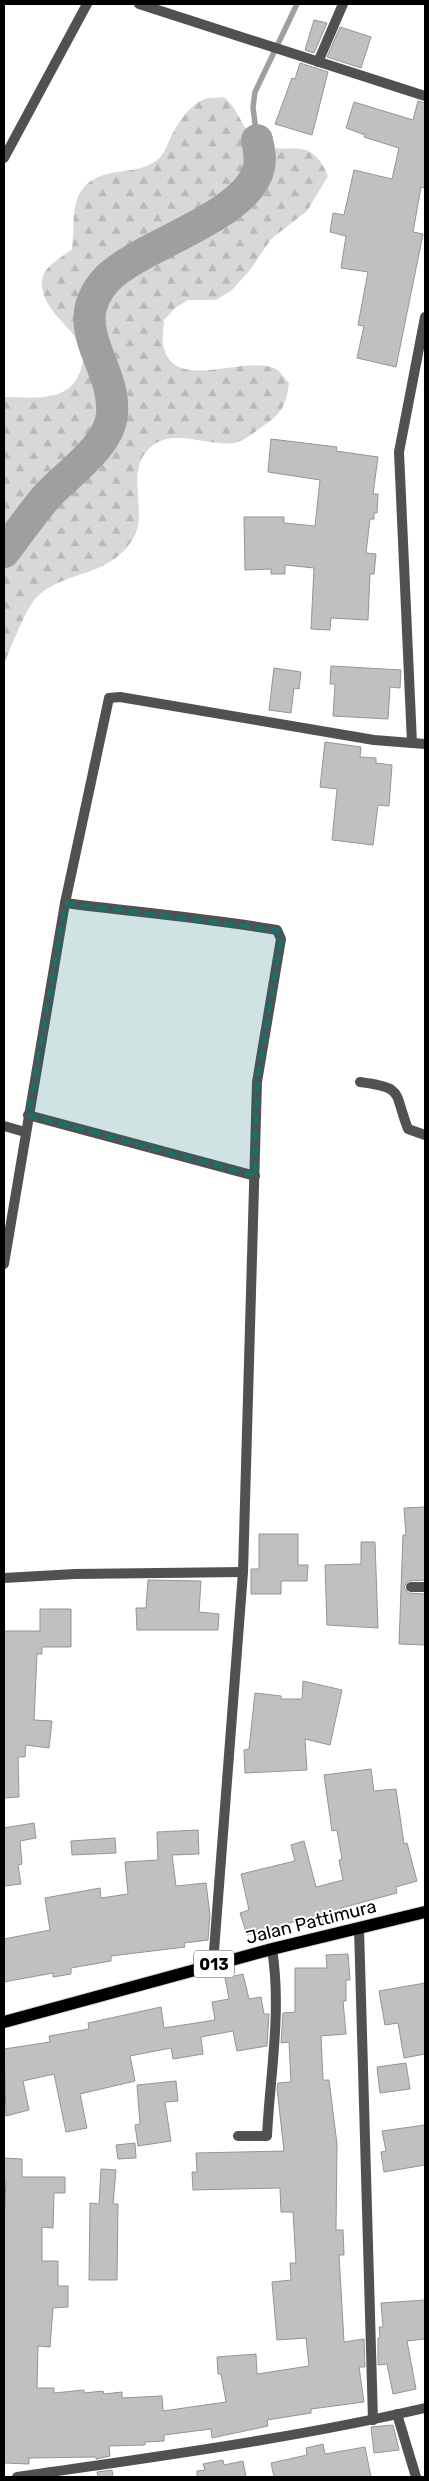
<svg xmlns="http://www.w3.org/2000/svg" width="429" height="2481" viewBox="0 0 429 2481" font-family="Rubik,sans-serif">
<defs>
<pattern id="forest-firs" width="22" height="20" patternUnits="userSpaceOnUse" patternTransform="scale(1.25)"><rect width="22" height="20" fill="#d8d8d8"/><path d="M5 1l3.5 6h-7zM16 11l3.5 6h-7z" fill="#b8b8b8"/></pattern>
</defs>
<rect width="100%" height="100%" fill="#fff"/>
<path fill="url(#forest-firs)" d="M224,97C239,109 241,129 257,140C286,162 308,129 328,176L307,211L271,239L250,270L232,290L216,300H188L175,308L164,320C164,327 162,336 163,343C170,396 245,353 276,369C281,372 285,379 289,383C286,405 282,414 263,426C255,432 243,442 234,443C209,447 174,428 152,446C121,471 152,513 131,542C105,579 62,570 35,599C24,613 11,647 4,664V397C28,397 64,403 77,378C102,334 40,322 42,281C43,266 62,258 72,249C75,229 70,201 85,186C105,166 135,176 156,161C164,155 166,147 170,139C177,124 189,105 205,99C210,97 218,98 224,97Z"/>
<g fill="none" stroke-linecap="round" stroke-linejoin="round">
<polyline stroke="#9f9f9f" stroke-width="5.5" points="257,140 253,107 255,92 297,4"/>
<path stroke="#9f9f9f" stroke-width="32" d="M4,552C19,533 32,513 48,495C69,473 110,445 112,414C116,364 63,326 107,279C141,244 249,217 259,167C261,158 259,149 257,140"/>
</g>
<g fill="#c0c0c0" stroke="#959595">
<polygon points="314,20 327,23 314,53 305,50"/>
<polygon points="340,27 371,37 361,68 327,57"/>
<polygon points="300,63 328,72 312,135 275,124 292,78 295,79"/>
<polygon points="418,101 425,103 425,188 421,187 413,232 423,234 396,367 357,358 364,326 358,325 368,272 341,268 346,236 330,232 333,213 344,215 354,170 392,179 399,148 364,137 365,135 346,128 354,102 413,120"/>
<polygon points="271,439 337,447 336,451 378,457 373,494 378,494 377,513 374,513 374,519 370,519 366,553 376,554 374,574 370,574 368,620 331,618 330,630 311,629 314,568 285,565 285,574 271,574 271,569 245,570 244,517 284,517 284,523 315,526 320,480 268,472"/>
<polygon points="331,666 401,670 400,688 390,687 388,719 333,716 335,684 330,684"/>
<polygon points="274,668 301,672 299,689 294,688 291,713 269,710"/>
<polygon points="325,742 361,747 360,757 376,758 376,763 392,765 389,806 378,805 373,845 332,840 337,789 320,787"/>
<polygon points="425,1507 425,1580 408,1581 404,1587 408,1593 424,1594 425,1597 425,1645 399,1644 403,1535 406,1535 404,1508"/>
<polygon points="259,1534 298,1534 298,1565 308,1565 307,1581 281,1581 281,1594 251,1594 251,1569 259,1569"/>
<polygon points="361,1542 375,1542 378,1628 327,1625 325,1565 361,1564"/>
<polygon points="148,1580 201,1581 199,1612 219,1614 218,1630 137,1630 136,1608 146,1608"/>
<polygon points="40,1609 71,1609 71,1647 42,1647 42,1654 37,1654 34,1720 52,1721 49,1748 26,1745 25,1757 18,1757 19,1797 4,1798 4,1631 40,1631"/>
<polygon points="303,1681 342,1690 330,1745 305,1739 307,1770 245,1773 244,1750 249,1749 255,1693 281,1696 281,1699 302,1699"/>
<polygon points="371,1769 374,1791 396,1789 404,1844 407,1843 417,1881 396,1887 397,1893 341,1908 343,1916 302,1927 300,1920 247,1935 240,1913 249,1910 241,1874 295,1861 291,1845 304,1841 316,1887 343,1880 339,1860 342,1859 337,1830 332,1831 324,1775"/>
<polygon points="34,1823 36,1838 20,1841 22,1864 18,1865 21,1884 4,1886 4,1828"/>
<polygon points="198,1830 199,1854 172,1855 176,1886 206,1883 210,1915 208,1940 184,1943 185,1947 111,1956 111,1961 71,1968 71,1974 53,1977 53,1973 4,1982 4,1939 50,1930 45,1898 100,1888 101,1898 128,1894 125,1862 158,1860 157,1832"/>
<polygon points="115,1838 116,1853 72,1855 71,1841"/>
<polygon points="348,1954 350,1980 346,1980 346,2001 343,2001 346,2034 321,2036 323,2080 329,2080 337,2144 336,2230 343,2230 344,2255 339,2255 344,2342 364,2339 365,2367 359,2367 364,2402 311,2409 311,2413 267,2420 268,2426 212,2438 211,2429 164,2435 164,2441 145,2442 145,2445 109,2446 110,2456 96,2459 96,2457 29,2458 29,2464 4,2463 4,2223 6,2181 4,2181 4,2158 22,2159 22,2177 65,2177 65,2193 54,2193 53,2228 42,2227 42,2261 58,2261 58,2286 68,2286 68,2307 53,2308 50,2347 38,2346 37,2388 54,2388 54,2393 84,2390 84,2393 103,2391 104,2394 122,2392 122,2398 162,2396 163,2411 226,2402 221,2374 218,2374 217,2357 256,2354 257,2374 309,2366 306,2338 277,2340 272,2282 291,2280 290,2263 296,2263 293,2212 281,2212 280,2188 193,2190 192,2172 197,2172 196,2153 284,2151 277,2088 278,2083 291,2082 289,2042 281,2043 283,2013 295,2012 295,1968 327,1968 326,1955"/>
<polygon points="243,1974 249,1999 261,1997 264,2014 269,2014 267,2046 237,2051 233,2031 201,2037 203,2054 173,2059 171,2048 130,2056 135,2081 80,2094 87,2128 66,2132 54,2074 23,2081 29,2110 6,2116 4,2049 50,2042 49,2036 89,2029 88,2023 161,2007 164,2028 215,2020 212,2002 229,1999 225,1978"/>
<polygon points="425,1983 425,2054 404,2058 398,2023 385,2025 379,1991"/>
<polygon points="406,2063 410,2089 380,2093 377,2067"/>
<polygon points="176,2081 178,2101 165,2102 171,2141 138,2146 135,2125 140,2124 137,2085"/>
<polygon points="425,2125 425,2165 384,2172 381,2152 386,2151 382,2131"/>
<polygon points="135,2143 136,2158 118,2159 116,2145"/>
<polygon points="101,2169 116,2170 113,2204 118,2204 117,2280 89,2280 90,2203 99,2204"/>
<polygon points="425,2300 425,2339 407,2341 416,2389 393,2394 387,2364 378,2365 378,2338 380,2337 379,2327 383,2327 381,2303"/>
<polygon points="393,2425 399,2450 374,2453 371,2427"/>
<polygon points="323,2444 325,2454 365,2447 371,2477 274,2477 271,2463 307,2455 306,2448"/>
<polygon points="223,2460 224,2465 243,2461 246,2477 197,2477 197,2471 205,2470 203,2464"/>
<polygon points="112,2470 113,2477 98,2477 97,2472"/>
</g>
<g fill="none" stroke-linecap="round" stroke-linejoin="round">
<defs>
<polyline id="primary" points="4,2022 272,1949 425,1912"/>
</defs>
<use href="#primary" stroke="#dbdbdb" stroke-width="14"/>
<g stroke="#515151" stroke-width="10">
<polyline points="139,4 425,96"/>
<polyline points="318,62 343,4"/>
<polyline points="4,158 87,4"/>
<polyline points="412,743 399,452 425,317"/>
<path d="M65,903C135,912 206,918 277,930L281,939L257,1082L243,1572L213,1964"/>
<path d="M360,1082C405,1088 393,1091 408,1129L425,1135"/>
<polyline points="28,1115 255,1176"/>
<polyline points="4,1126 25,1132"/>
<polyline points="4,1264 65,903 109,698 120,697 374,740 425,744"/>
<polyline points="4,1578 75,1574 243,1572"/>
<polyline points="411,1587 425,1587"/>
<polyline points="359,1928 373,2420"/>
<path d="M238,2136H267C270,2074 282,2012 272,1949"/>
<polyline points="397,2414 416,2477"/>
<path d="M17,2477C153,2457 291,2439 425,2408"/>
</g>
<use href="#primary" stroke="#000" stroke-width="12"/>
</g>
<path fill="#0f766e" fill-opacity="0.2" stroke="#0f766e" stroke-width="4" stroke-dasharray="10 6" stroke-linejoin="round" d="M65,903L277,930L281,939L257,1082L255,1176L28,1115Z"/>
<g text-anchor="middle" stroke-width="4" stroke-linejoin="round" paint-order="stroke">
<rect fill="#fff" stroke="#4c4c4c" stroke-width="1" x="194" y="1950.5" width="40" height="27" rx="4"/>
<g font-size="16" font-weight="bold" fill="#000">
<text x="214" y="1970">013</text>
</g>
<g font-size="18" fill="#000" stroke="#fff">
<text transform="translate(311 1922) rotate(-14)" y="6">Jalan Pattimura</text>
</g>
</g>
<rect width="429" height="2481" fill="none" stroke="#000000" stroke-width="10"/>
</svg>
